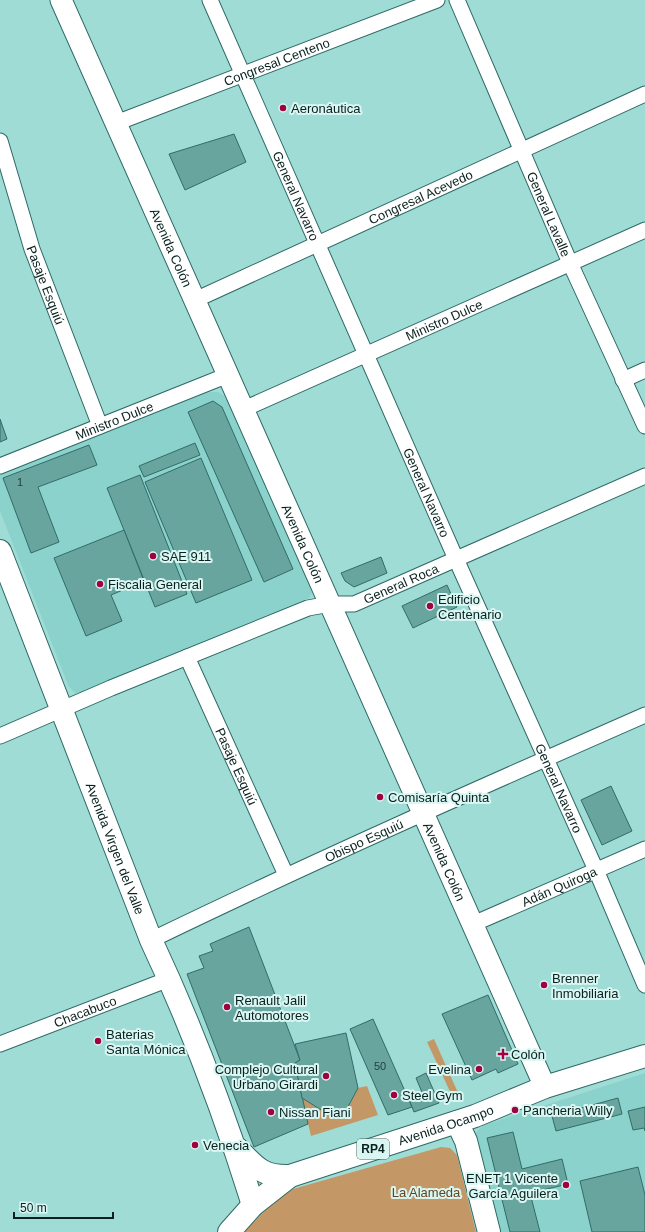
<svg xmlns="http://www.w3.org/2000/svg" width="645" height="1232" viewBox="0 0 645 1232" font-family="Arial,sans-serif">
<rect width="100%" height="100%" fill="#9fdcd6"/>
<g fill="#8bd2cc">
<polygon points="207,392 218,392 228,398 312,586 312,593 309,598 83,692 75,693 69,687 0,511 0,473"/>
<polygon points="645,1073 645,1232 499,1232 473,1135 484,1125"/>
</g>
<g fill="#c49866">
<polygon points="434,1039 459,1095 453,1098 427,1042"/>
<polygon points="367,1086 378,1115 311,1136 302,1098 333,1118 343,1116 358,1088"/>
<polygon points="441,1147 450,1148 457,1155 476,1232 244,1232 273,1202 293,1189"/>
</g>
<g fill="#69a59f" stroke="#316c68">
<polygon points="234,134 246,162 185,190 169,154"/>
<polygon points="213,401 222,407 293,569 264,582 188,412"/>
<polygon points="0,419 7,439 0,442"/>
<polygon points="195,443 200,455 144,477 139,466"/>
<polygon points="89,445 97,465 38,487 59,542 31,553 3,478"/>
<polygon points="201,458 252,580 196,603 145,482"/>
<polygon points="140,475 187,594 155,607 107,488"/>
<polygon points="124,530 144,581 111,595 122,621 86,636 54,558"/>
<polygon points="381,557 387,573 354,587 345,581 341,573"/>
<polygon points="447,585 457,607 413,628 402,606"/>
<polygon points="611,786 632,831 602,845 581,800"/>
<polygon points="249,927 300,1060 295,1063 308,1124 254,1147 187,974 204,968 199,956 213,951 210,944"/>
<polygon points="488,995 518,1064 498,1073 496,1069 472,1080 442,1014"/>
<polygon points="373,1019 412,1107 388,1115 350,1029"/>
<polygon points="346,1033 358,1088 343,1116 334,1118 302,1098 295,1063 300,1060 295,1044"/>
<polygon points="426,1073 439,1103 414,1112 410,1102 424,1097 416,1078"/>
<polygon points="618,1098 622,1114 556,1131 552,1116"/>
<polygon points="645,1107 645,1131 644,1128 633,1130 628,1111"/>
<polygon points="513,1132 522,1169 562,1159 568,1184 530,1193 540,1232 510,1232 487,1138"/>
<polygon points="638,1167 645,1195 645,1232 592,1232 580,1181"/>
</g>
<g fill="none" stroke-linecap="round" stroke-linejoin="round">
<defs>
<g id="street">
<path id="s1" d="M210,0L456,559L596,870L645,985"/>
<path id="s2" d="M457,0L570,263L645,426"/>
<path id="s3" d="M116,123L437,0"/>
<path id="s4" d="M0,141L32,249L100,426"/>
<path id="s5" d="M195,300L645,94"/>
<polyline points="623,380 645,370"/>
<path id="s6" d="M244,409L645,230"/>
<path id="s7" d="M0,466L228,375"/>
<path id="s8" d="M187,657L286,875"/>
<path id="s9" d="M0,736L111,688L308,608L330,604H354L645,476"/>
<path id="s10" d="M473,924L645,849"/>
<path id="s11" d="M151,940C314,861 479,788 645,715"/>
<path id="s12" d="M0,1044L169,979"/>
</g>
<g id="secondary">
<path id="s13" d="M61,0L545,1087"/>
</g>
<g id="primary">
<path id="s14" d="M0,551L151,940C191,1025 225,1115 253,1205"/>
<polyline points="457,1122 466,1141 489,1232"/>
<path d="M238,1149C256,1168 263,1177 290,1176"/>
<path id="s15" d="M229,1232L253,1205L290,1176L475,1116L545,1087L645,1056"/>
</g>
</defs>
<use href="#street" stroke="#2e6a65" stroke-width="17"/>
<use href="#secondary" stroke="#2e6a65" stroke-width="23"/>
<use href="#primary" stroke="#2e6a65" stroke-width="24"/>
<use href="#street" stroke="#fff" stroke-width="15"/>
<use href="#secondary" stroke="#fff" stroke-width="21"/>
<use href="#primary" stroke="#fff" stroke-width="22"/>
</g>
<g fill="#a00240" stroke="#d9f6f3" stroke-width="1.5">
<circle cx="283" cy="108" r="4"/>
<circle cx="153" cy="556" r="4"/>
<circle cx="100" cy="584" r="4"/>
<circle cx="430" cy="606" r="4"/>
<circle cx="380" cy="797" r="4"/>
<circle cx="544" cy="985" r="4"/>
<circle cx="227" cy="1007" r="4"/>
<circle cx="98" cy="1041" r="4"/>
<path d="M501 1048h4v4h4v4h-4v4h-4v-4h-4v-4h4z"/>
<circle cx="479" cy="1069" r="4"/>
<circle cx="326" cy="1076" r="4"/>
<circle cx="394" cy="1095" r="4"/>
<circle cx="515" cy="1110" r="4"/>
<circle cx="271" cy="1112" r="4"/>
<circle cx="195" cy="1145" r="4"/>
<circle cx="566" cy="1185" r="4"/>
</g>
<g text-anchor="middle" stroke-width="4" stroke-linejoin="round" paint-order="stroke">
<g font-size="11" fill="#20423f">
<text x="20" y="486">1</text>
<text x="380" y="1070">50</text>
</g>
<rect fill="#d9f6f3" stroke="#47615f" stroke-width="1" x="357" y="1139" width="32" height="20" rx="3"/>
<g font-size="12" font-weight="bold" fill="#08211f">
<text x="373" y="1153">RP4</text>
</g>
<g font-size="13" fill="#08211f" stroke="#d9f6f3">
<text dy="5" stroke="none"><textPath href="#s3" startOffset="172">Congresal Centeno</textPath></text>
<text dy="5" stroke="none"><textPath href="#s1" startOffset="214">General Navarro</textPath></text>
<text dy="5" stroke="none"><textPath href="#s5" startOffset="248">Congresal Acevedo</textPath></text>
<text dy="5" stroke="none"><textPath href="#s2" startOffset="233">General Lavalle</textPath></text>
<text dy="5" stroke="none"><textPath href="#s13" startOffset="271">Avenida Colón</textPath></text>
<text dy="5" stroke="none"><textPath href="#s4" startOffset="151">Pasaje Esquiú</textPath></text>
<text dy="5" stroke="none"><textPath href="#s6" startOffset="219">Ministro Dulce</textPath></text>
<text dy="5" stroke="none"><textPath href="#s7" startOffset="123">Ministro Dulce</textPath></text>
<text dy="5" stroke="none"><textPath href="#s1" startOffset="538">General Navarro</textPath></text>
<text dy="5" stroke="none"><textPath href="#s13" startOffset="595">Avenida Colón</textPath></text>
<text dy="5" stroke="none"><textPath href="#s9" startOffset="431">General Roca</textPath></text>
<text dy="5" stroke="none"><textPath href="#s8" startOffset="120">Pasaje Esquiú</textPath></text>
<text dy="5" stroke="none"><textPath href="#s1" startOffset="862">General Navarro</textPath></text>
<text dy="5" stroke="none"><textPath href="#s11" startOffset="235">Obispo Esquiú</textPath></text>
<text dy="5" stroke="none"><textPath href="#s14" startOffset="319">Avenida Virgen del Valle</textPath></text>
<text dy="5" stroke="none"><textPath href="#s13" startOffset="943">Avenida Colón</textPath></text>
<text dy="5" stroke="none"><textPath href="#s10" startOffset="94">Adán Quiroga</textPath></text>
<text dy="5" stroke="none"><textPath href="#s12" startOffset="91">Chacabuco</textPath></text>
<text dy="5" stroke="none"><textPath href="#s15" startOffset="247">Avenida Ocampo</textPath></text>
</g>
<g font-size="13" fill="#08211f" stroke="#d9f6f3" text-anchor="start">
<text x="291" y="113">Aeronáutica</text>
<text x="161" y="561">SAE 911</text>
<text x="108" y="589">Fiscalia General</text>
<text x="438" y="604">Edificio<tspan x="438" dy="15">Centenario</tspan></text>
<text x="388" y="802">Comisaría Quinta</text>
<text x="552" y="983">Brenner<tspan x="552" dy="15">Inmobiliaria</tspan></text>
<text x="235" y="1005">Renault Jalil<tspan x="235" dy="15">Automotores</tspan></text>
<text x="106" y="1039">Baterias<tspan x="106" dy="15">Santa Mónica</tspan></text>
<text x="511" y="1059">Colón</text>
<text x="318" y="1074" text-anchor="end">Complejo Cultural<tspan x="318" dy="15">Urbano Girardi</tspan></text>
<text x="471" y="1074" text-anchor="end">Evelina</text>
<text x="402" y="1100">Steel Gym</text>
<text x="523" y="1115">Pancheria Willy</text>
<text x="279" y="1117">Nissan Fiani</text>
<text x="203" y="1150">Venecia</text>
<text x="558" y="1183" text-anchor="end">ENET 1 Vicente<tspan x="558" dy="15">García Aguilera</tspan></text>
</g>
<g font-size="13" fill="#64441c" stroke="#d9f6f3">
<text x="426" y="1197">La Alameda</text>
</g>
</g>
<path d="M14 1212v6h99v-6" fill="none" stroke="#08211f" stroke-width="2"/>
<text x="20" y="1212" font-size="12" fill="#08211f" stroke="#d9f6f3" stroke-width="3" paint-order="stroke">50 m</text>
</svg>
